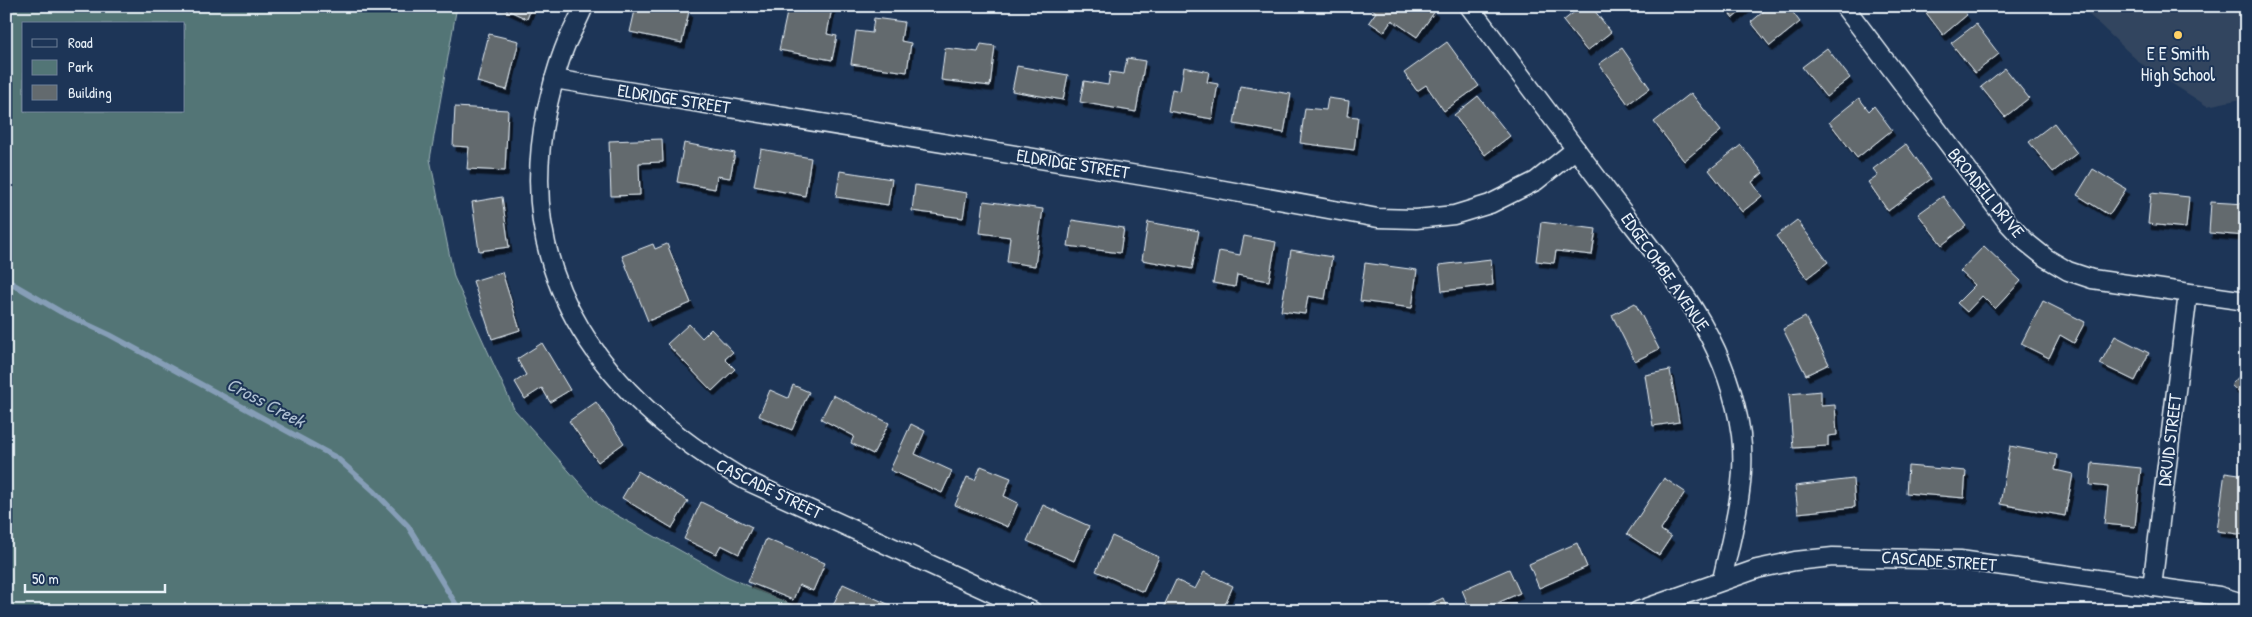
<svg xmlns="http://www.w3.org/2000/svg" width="2252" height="617" viewBox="0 0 2252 617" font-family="'Patrick Hand',sans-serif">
<defs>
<filter id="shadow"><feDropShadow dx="3" dy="5.5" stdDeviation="0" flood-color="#0009"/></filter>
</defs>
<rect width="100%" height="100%" fill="#1d3557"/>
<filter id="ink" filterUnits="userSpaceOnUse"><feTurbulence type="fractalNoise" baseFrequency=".02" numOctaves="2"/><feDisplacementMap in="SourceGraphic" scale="10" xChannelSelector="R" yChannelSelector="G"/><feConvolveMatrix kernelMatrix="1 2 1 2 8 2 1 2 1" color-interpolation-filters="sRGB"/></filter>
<g filter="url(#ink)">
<polygon fill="#32455e" points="2080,6 2246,6 2246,98 2207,106 2140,63"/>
<path fill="#527576" stroke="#9db3b7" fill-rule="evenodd" d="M6,6H457L430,159L454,277L514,409L600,506L726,576L806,611H6ZM24,24H184V111H24Z"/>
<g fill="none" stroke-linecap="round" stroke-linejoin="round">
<polyline stroke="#869eb7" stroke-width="5.5" points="6,280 61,312 110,335 337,458 374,491 408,526 460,611"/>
</g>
<g fill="#636a6e" stroke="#e8f1f8" filter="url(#shadow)">
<polygon points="499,6 532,6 527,19"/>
<polygon points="636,6 667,6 689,11 682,43 630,32"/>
<polygon points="806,6 832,8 827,34 837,36 832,60 779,50 788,8 805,12"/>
<polygon points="1368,6 1427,6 1435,11 1417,37 1392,20 1384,32 1369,22 1376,12"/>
<polygon points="1582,6 1591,6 1611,32 1587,51 1563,21"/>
<polygon points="1724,6 1748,6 1733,18"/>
<polygon points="1770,6 1788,6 1800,22 1770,46 1751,22"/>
<polygon points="1921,6 1960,6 1967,15 1943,35"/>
<polygon points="874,18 904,22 901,41 911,43 907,72 851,64 856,31 872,33"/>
<polygon points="1976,24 1999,54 1975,73 1951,43"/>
<polygon points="489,34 519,41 507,90 477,82"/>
<polygon points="1447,42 1479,86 1444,111 1426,85 1417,91 1404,73"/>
<polygon points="981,44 995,46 990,86 941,80 945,48 978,52"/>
<polygon points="1622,48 1650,88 1628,104 1599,64"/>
<polygon points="1827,48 1850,78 1826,97 1802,67"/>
<polygon points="1127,58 1145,61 1136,112 1080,102 1084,81 1108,85 1110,72 1124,74"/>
<polygon points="1017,66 1068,75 1063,100 1012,91"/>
<polygon points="1184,67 1209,72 1207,82 1218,84 1212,119 1168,111 1172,89 1180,91"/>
<polygon points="2005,68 2029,98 2005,117 1981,87"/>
<polygon points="1240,86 1291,94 1284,133 1234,124"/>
<polygon points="1691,93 1721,131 1684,161 1654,122"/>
<polygon points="1478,96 1510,136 1485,155 1454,115"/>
<polygon points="1328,98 1349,101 1347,116 1358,117 1354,150 1300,143 1305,108 1326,110"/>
<polygon points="1859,98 1869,111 1874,106 1892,130 1857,158 1829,122"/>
<polygon points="455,107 508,110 505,171 467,169 469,147 453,146"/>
<polygon points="2054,123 2077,153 2053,172 2029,142"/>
<polygon points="662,139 663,162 639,163 640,195 611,196 609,141"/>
<polygon points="684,143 735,153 730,178 717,176 715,189 677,182"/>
<polygon points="1906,144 1931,179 1888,211 1868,182 1878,175 1873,169"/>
<polygon points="1741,145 1763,173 1752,182 1762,196 1742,212 1709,170"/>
<polygon points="761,149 811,158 805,196 754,186"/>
<polygon points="2093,169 2126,189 2109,215 2077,195"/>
<polygon points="840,171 892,179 888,205 836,197"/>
<polygon points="915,185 967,193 963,218 912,211"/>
<polygon points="2151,193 2189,197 2186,228 2148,224"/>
<polygon points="1943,196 1966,226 1942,245 1918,214"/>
<polygon points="502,197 509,247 479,251 472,202"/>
<polygon points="984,201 1043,209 1035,266 1007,262 1010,237 980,233"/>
<polygon points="2211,202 2246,204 2246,236 2209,233"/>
<polygon points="1072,220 1124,228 1120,253 1068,246"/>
<polygon points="1797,220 1828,262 1807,278 1776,236"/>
<polygon points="1148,222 1199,231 1192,269 1142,260"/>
<polygon points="1541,222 1596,229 1592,255 1556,251 1554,263 1536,261"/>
<polygon points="1244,236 1276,242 1269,281 1237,275 1235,287 1213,283 1219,251 1240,255"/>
<polygon points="653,244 655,249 667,244 691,303 648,321 622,256"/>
<polygon points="1984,246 2021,281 1995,309 1982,296 1967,312 1957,303 1975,285 1960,271"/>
<polygon points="1291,250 1332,257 1325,299 1308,296 1305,314 1281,311"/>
<polygon points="1491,259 1493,285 1442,291 1439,265"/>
<polygon points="1365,263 1417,270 1412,308 1360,301"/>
<polygon points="502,272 520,330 492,339 473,281"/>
<polygon points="2043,301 2085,322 2074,343 2060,335 2049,358 2021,344"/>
<polygon points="1635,303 1659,349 1635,361 1612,315"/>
<polygon points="1805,317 1829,364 1806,375 1783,329"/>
<polygon points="689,324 702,338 711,329 733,352 725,359 735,369 712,391 667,344"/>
<polygon points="2115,336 2149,353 2135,381 2100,364"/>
<polygon points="542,343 570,390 550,402 542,388 525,399 515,382 526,375 517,359"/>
<polygon points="2246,369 2246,399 2231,385"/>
<polygon points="1670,370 1679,422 1653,426 1645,375"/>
<polygon points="793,385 809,392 792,430 759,416 770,390 788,398"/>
<polygon points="1821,391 1821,406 1835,405 1837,435 1828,436 1828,446 1793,448 1789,394"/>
<polygon points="833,395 889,423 873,454 851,443 854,436 821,419"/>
<polygon points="596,402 624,443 598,462 569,421"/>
<polygon points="911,424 925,431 915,454 952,471 942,493 890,470"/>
<polygon points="2010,446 2057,455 2055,470 2073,474 2065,516 2000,504"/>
<polygon points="2092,463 2141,468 2135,527 2104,524 2108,487 2090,485"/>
<polygon points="981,466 1011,478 1004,496 1018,503 1008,527 955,505 967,477 975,480"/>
<polygon points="1908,466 1966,471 1964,498 1906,493"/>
<polygon points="638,471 688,501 672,528 622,498"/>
<polygon points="2225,472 2246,475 2245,535 2217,531"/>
<polygon points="1664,478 1685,492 1661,530 1671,537 1659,555 1627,534"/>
<polygon points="1853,479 1855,507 1798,513 1795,486"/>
<polygon points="701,502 752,527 739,554 721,545 716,554 684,539"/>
<polygon points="1043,505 1089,526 1074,561 1027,541"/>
<polygon points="1112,536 1159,557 1143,592 1096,571"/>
<polygon points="766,539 825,563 813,591 799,585 793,600 748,582"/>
<polygon points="1577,543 1587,567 1539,588 1529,564"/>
<polygon points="1509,569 1520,593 1479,611 1471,611 1462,590"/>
<polygon points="1204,572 1233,586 1222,611 1194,611 1187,608 1186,611 1162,610 1176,580 1195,589"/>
<polygon points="843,584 890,605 887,611 840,611 832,607"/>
<polygon points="1443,598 1449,611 1415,611"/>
<polygon points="1886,608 1931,610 1931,611 1886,611"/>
</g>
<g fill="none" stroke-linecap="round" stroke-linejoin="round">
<defs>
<g id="street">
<path d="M584,6C579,19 572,31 566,44C557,66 551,90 546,113C512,281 607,400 745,480L1032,611"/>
<path d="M1469,6C1515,68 1561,129 1607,191C1666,270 1727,333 1741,435C1747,484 1732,533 1722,580"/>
<polyline points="1844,6 2008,223 2026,242 2046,258 2068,271 2092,279 2246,301"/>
<polyline points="554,79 1180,182 1378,218 1416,219 1454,215 1490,204 1536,181 1576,149"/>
<polyline points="2152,587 2188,293"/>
<polyline points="1638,611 1757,569 1795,561 1833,557 1960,560 2219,596 2246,604"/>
</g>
</defs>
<use href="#street" stroke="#e8f1f8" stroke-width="21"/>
<use href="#street" stroke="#1d3557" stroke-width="18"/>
</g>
</g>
<circle fill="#ffd166" stroke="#1d3557" stroke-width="2" cx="2178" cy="35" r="5"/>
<g text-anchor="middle" stroke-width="4" stroke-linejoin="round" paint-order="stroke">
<g font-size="18" fill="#e8f1f8" stroke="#1d3557">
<text x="2178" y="60">E E Smith<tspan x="2178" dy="21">High School</tspan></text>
</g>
<g font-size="18" fill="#e8f1f8" stroke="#1d3557">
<text transform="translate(674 99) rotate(9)" y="6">ELDRIDGE STREET</text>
<text transform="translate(1073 164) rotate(9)" y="6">ELDRIDGE STREET</text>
<text transform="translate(1986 193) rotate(51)" y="6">BROADELL DRIVE</text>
<text transform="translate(1665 272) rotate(55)" y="6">EDGECOMBE AVENUE</text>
<text transform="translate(2170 440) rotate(-83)" y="6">DRUID STREET</text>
<text transform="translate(769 489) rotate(26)" y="6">CASCADE STREET</text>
<text transform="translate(1939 561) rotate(4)" y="6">CASCADE STREET</text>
</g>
<g font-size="19" font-style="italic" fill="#afc0d2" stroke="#1d3557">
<text transform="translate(266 402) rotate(28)" y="7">Cross Creek</text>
</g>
</g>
<rect width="2252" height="617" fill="none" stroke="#1d3557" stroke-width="25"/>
<rect x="12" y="12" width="2227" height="592" fill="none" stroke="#e8f1f8" stroke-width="2" filter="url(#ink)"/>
<rect x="22" y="22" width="162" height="90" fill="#1d3557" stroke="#6e8097"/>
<rect x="32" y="39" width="25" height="8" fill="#1d3557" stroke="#6e8097"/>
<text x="68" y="48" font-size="15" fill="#e8f1f8">Road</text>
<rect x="32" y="60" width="25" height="15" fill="#527576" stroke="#6e8097"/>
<text x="68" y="72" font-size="15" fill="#e8f1f8">Park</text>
<rect x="32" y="85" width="25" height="15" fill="#636a6e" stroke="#6e8097"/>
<text x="68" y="98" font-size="15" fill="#e8f1f8">Building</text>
<path d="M25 584v8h140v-8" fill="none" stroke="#e8f1f8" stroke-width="2.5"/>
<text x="32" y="584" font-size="15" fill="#e8f1f8" stroke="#1d3557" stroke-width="4" paint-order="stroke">50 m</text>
</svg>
